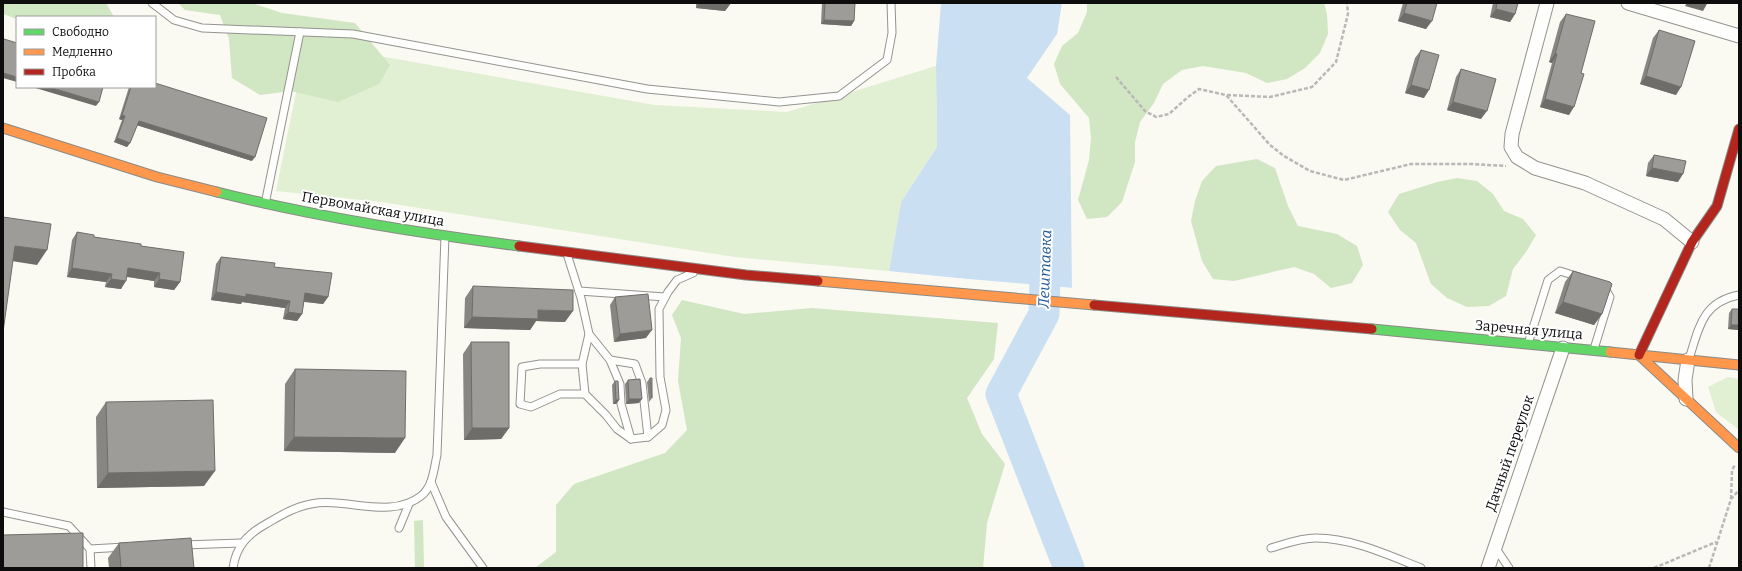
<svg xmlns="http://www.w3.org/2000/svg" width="1742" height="571" font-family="Bitter,serif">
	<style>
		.green { fill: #e1efd3 }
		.forest { fill: #d1e6c2 }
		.water { fill: #cae0f2 }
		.pier { fill: #faf9f2 }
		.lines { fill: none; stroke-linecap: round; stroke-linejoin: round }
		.river { stroke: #cae0f2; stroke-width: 31 }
		.lane-casing { stroke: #949390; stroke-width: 9 }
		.street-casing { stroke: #949390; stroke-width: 15 }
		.fast-casing { stroke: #8a8a87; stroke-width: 11 }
		.slow-casing { stroke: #8a8a87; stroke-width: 11 }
		.jam-casing { stroke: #8a8a87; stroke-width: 11 }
		.path { stroke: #b8b8b6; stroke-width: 2.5; stroke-dasharray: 4 2; stroke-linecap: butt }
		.lane { stroke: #fefefd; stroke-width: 7 }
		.street { stroke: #fefefd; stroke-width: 13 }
		.fast { stroke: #63d668; stroke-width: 9 }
		.slow { stroke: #ff974d; stroke-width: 9 }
		.jam { stroke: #b3261e; stroke-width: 9 }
		.wall { fill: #878683 }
		.shaded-wall { fill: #6e6d6a }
		.building { fill: #9d9c98; stroke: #6e6d6a }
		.labels { text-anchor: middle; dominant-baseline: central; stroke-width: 4; stroke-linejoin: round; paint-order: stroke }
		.street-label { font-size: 14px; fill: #0d0d0d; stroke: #fff }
		.water-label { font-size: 15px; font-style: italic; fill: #1f5796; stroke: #fff }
	</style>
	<rect width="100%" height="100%" fill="#faf9f2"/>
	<!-- green -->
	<g class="green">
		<polygon points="306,43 654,105 787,112 936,66 937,147 901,202 889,271 735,257 381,202 276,191"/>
		<polygon points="1728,377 1739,379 1739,430 1716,412 1708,387"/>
	</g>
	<!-- forest -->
	<g class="forest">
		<polygon points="3,3 106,3 114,17 17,17 17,19 3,14"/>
		<polygon points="178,3 252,3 282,13 355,23 390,65 379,84 338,102 291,91 260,95 232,78 229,39 220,15 185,10"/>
		<polygon points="1087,3 1324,3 1327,14 1328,34 1320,53 1305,68 1287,79 1267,83 1246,73 1203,66 1182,70 1163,84 1154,103 1140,122 1135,142 1135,162 1122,202 1107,217 1087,219 1078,200 1089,160 1091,138 1089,118 1060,84 1054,64 1062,46 1078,33 1087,12"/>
		<polygon points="1257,159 1275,168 1288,206 1298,226 1337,234 1357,246 1363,265 1352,283 1331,288 1314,274 1294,267 1234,281 1213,279 1202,261 1191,221 1195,201 1202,181 1216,166"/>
		<polygon points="1457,178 1477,181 1493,194 1504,211 1523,219 1536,235 1526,252 1513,269 1506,296 1489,306 1467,307 1447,298 1431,284 1416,243 1400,230 1388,212 1399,194 1437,182"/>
		<polygon points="682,300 744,314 812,308 998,323 994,359 967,398 982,434 1005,464 987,523 983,568 535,568 556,552 556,505 574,484 665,453 687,430 678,381 681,338 672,315"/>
		<polygon points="423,520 424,568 415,568 414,521"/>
	</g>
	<!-- water -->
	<polygon class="water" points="941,3 1062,3 1057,34 1027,78 1070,115 1072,290 889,271 901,202 937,147 936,66"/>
	<!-- pier -->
	<polygon class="pier" points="888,272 1074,288 1074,290 1072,292"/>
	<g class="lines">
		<!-- river -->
		<polyline class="river" points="1046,244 1044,314 1001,394 1069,568"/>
		<!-- lane casing -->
		<g class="lane-casing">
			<g id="lane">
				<polyline points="152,3 174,20 202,28 353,34 647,89 779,102 839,96 887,60 892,33 891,3"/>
				<polyline points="265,204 300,32"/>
				<polyline points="567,254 581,298 589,334 582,364 540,364 522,367 520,404 531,407 560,394 585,394 606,415 617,429 631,439 648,437 662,425 666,410 660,377 659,309 668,292 677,280 693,273"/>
				<polyline points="579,291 665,297"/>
				<polyline points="589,334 610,360 620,384 621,404 631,439"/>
				<polyline points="1528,344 1548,280 1560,271 1579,277"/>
				<polyline points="1594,349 1610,297 1604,287"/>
				<path d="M1689,359C1699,328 1702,302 1739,295"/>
				<polyline points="610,360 635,364 642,383 648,437"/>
				<polyline points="582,364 585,394"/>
				<polyline points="431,482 446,517 483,568"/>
				<polyline points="3,512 69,526 90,549 91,568"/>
				<polyline points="399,528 409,504"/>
				<polyline points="183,545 241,543"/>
				<polyline points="1495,547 1509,568"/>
				<path d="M1271,548C1285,544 1300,538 1316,538C1352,538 1388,555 1421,568"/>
				<polyline points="90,549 125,547"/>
				<path d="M233,568C236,546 248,534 266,524C280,516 294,507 311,504C346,497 390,520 421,496C433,487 434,468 437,455L445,236"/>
			</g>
		</g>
		<!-- street casing -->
		<g class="street-casing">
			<g id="street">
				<polyline points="1547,3 1512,134 1511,147 1517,157 1535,168 1585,183 1664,219 1692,242"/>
				<polyline points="1628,3 1739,36"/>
				<polyline points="1686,399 1685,380 1688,360"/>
				<polyline points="1488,568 1563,348"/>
			</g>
		</g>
		<!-- fast casing -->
		<g class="fast-casing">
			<g id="fast">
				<path d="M217,192C316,217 418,233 519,246"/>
				<polyline points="1372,329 1610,352"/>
			</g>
		</g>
		<!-- slow casing -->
		<g class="slow-casing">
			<g id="slow">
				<polyline points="3,128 157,177 217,192"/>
				<polyline points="818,281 1094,305"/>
				<polyline points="1610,352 1739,365"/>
				<polyline points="1639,355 1739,448"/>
			</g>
		</g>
		<!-- jam casing -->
		<g class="jam-casing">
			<g id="jam">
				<polyline points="519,246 746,275 818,281"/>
				<polyline points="1094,305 1372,329"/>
				<polyline points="1639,355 1692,242 1717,206 1739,129"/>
			</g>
		</g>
		<!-- path -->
		<g class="path">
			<polyline points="1116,77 1145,111 1156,117 1169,114 1188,97 1199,89 1226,95 1270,145 1284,156 1310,171 1344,180 1411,164 1472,164 1506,166"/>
			<polyline points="1227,95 1270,97 1312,87 1336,62 1348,14 1347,3"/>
			<polyline points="1731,499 1732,470 1735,465"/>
			<polyline points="1654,568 1716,542"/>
			<polyline points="1709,568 1731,499 1739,490"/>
		</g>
		<!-- lane -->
		<use href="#lane" class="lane"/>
		<!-- street -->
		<use href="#street" class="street"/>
		<!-- fast -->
		<use href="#fast" class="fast"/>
		<!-- slow -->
		<use href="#slow" class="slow"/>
		<!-- jam -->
		<use href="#jam" class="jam"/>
	</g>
	<!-- wall -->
	<g class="wall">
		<polygon points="696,3 731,3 725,11 696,8"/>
		<polygon points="822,3 855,3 854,21 851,26 821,24"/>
		<polygon points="1403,3 1437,3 1426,29 1398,21"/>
		<polygon points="1493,3 1518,3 1515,14 1510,22 1490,17"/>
		<polygon points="1566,14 1569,115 1540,107 1552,63 1549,62 1560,22"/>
		<polygon points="1659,30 1676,95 1640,84 1653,38"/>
		<polygon points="1421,50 1424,98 1405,93 1415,58"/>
		<polygon points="1461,69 1481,119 1447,110 1456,77"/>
		<polygon points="129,87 155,87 252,161 137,125 130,143 127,147 114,142 122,120 119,119"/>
		<polygon points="1654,155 1678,182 1646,176 1648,163"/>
		<polygon points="77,232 94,237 141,246 180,282 174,290 154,287 154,281 127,277 121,289 105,287 106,282 67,277 72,240"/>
		<polygon points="221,257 274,267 328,297 323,304 304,302 302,314 297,321 283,319 285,308 242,302 241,304 211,300 216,264"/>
		<polygon points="1573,271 1602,314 1594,325 1555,313 1565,282"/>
		<polygon points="473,286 565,322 536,321 530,330 464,328 465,298"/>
		<polygon points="615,297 646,338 614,342 610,305"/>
		<polygon points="1732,309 1739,309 1739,330 1728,329 1729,313"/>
		<polygon points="471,342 509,428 501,439 464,440 463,354"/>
		<polygon points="295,369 395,453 284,451 285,384"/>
		<polygon points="650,378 652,398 649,402 647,382"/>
		<polygon points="628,380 639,403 626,404 625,384"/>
		<polygon points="615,381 619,400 616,404 613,404 612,385"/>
		<polygon points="106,402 204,486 97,488 96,417"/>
		<polygon points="119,543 194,568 109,568 108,558"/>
	</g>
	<!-- shaded-wall -->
	<g class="shaded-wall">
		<polygon points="699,3 731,3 725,11 696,8"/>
		<polygon points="1687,3 1703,3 1707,4 1703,11 1685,6"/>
		<polygon points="1496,9 1515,14 1510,22 1490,17"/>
		<polygon points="1404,13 1432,21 1426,29 1398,21"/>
		<polygon points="824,20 854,21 851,26 821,24"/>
		<polygon points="1555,54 1557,54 1552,63 1549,62"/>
		<polygon points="3,73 17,77 17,82 3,78"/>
		<polygon points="1646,76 1681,87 1676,95 1640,84"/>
		<polygon points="1411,85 1429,90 1424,98 1405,93"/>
		<polygon points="32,87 49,87 99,102 96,106"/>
		<polygon points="1545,99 1574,107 1569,115 1540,107"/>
		<polygon points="1453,102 1487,111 1481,119 1447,110"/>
		<polygon points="122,115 125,116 122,120 119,119"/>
		<polygon points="139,121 255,157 252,161 136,125"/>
		<polygon points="117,138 130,143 127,147 114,142"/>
		<polygon points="1652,168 1683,174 1678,182 1646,176"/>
		<polygon points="15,246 47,250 37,265 5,260"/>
		<polygon points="72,268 112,274 106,282 67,277"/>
		<polygon points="128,268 160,273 154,281 123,276"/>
		<polygon points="111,279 126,281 121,289 105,287"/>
		<polygon points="159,279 180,282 174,290 154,287"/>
		<polygon points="216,292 246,294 290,301 285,308 242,302 241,304 211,300"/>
		<polygon points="305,293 328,297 323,304 300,301"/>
		<polygon points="1563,302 1602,314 1594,325 1555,313"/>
		<polygon points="538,310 573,311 565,322 536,321 530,330 464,328 472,317"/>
		<polygon points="288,312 302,314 297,321 283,319"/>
		<polygon points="1731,325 1739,325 1739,330 1728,329"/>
		<polygon points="652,330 646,338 614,342 620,334"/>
		<polygon points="629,399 642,399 639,403 626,404"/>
		<polygon points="616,400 619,400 616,404 613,404"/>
		<polygon points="472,428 509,428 501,439 464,440"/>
		<polygon points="294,437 405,438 395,453 284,451"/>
		<polygon points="215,471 204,486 97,488 108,473"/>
	</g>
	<!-- building -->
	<g class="building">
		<polygon points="825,3 855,3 854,21 824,20"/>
		<polygon points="1407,3 1437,3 1432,21 1404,13"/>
		<polygon points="1497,3 1518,3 1515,14 1496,9"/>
		<polygon points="1566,14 1595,21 1581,73 1584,74 1574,107 1545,99 1557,54 1555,54"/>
		<polygon points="1659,30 1695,41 1681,87 1646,76"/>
		<polygon points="4,39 17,43 17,77 3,73 3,42"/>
		<polygon points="1421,50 1439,55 1429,90 1411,85"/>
		<polygon points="1461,69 1496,79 1487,111 1453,102"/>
		<polygon points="155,83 267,118 255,157 139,121 130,143 117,138 125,116 122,115 131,87 155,87"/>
		<polygon points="49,87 103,87 99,102"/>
		<polygon points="1654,155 1686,161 1683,174 1652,168"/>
		<polygon points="3,217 51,224 47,250 15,246 3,332"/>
		<polygon points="77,232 94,235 94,237 141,244 141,246 184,252 180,282 159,279 160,273 128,268 126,281 111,279 112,274 72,268"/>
		<polygon points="221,257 275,263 274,267 332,273 328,297 305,293 302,314 288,312 290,301 246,294 246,297 216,292"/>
		<polygon points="1573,271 1610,282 1612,284 1602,314 1563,302"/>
		<polygon points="473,286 573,290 573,311 538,310 538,319 472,317"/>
		<polygon points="648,294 652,330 620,334 615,297"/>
		<polygon points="1732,309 1739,309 1739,325 1731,325"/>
		<polygon points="471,342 509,342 509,428 472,428"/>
		<polygon points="295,369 406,371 405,438 294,437"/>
		<polygon points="650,378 652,378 652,398"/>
		<polygon points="640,379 642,399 629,399 628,380"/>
		<polygon points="615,381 618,381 619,400 616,400"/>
		<polygon points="213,400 215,471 108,473 106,402"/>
		<polygon points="83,533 83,568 3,568 3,535"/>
		<polygon points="191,538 194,568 121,568 119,543"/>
	</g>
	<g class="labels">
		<!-- street labels -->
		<g class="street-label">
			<text transform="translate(373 209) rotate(10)">Первомайская улица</text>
			<text transform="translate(1529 330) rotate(5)">Заречная улица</text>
			<text transform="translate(1510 453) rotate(-71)">Дачный переулок</text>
		</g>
		<!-- water labels -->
		<g class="water-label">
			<text transform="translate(1045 269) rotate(-88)">Лештавка</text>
		</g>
	</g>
	<!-- border -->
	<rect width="1742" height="571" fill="none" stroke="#0d0d0d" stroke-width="8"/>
	<!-- legend -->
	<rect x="16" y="16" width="140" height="72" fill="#ffffff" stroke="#9e9e9e"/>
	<rect x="24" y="29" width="20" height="6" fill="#63d668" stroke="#9e9e9e"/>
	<text x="52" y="36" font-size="12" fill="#0d0d0d">Свободно</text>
	<rect x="24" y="49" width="20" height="6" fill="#ff974d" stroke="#9e9e9e"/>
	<text x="52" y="56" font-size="12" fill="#0d0d0d">Медленно</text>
	<rect x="24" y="69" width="20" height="6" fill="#b3261e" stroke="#9e9e9e"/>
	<text x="52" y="76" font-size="12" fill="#0d0d0d">Пробка</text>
</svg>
